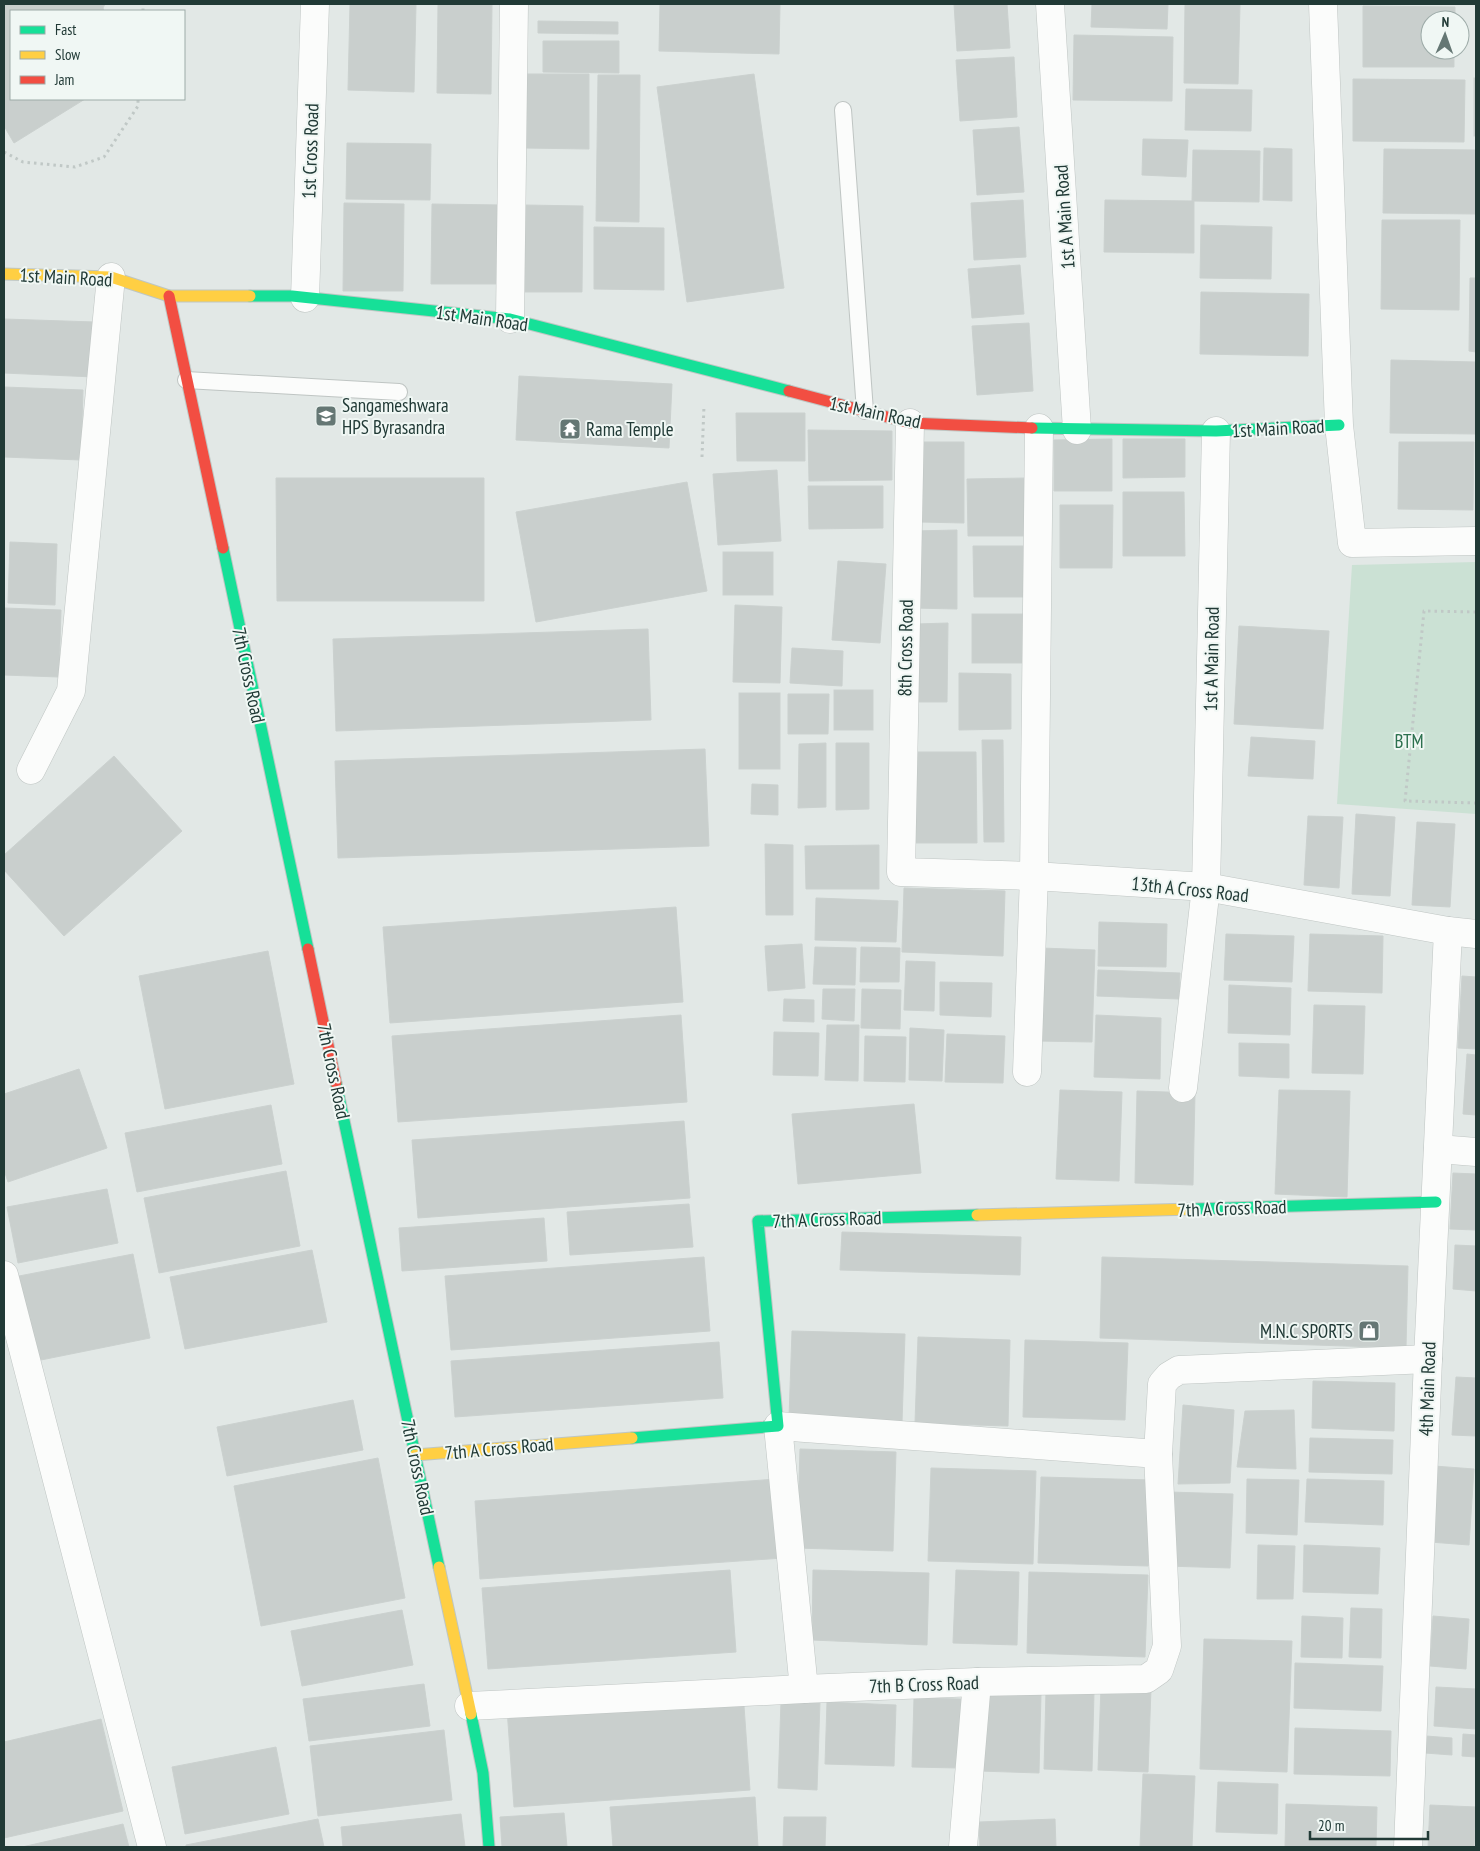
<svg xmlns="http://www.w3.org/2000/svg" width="1480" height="1851" font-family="'PT Sans Narrow',sans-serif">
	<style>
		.green { fill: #cbe1d4 }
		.building { fill: #c9cfcd; stroke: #cbd1cf }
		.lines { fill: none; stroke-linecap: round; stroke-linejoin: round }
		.lane-casing { stroke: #bfc5c3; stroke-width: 18 }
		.street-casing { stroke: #bfc5c3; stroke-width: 29 }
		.fast-casing { stroke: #bec6c3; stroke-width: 13 }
		.slow-casing { stroke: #bec6c3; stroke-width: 13 }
		.jam-casing { stroke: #bec6c3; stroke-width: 13 }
		.path { stroke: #c0c8c6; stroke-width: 3; stroke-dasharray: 2.5 4; stroke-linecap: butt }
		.lane { stroke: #fbfcfb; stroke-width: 16 }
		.street { stroke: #fbfcfb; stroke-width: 28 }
		.fast { stroke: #16e098; stroke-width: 11 }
		.slow { stroke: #ffcf43; stroke-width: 11 }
		.jam { stroke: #f24e42; stroke-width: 11 }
		.labels { text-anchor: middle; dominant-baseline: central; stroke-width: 4; stroke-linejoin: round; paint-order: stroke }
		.street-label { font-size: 19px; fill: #213a36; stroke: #f0f7f4 }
		.poi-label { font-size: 19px; fill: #213a36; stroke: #f0f7f4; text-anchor: start }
		.park-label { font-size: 19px; fill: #2c704e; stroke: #f0f7f4 }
	</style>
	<rect width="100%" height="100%" fill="#e2e8e6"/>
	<!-- green -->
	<polygon class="green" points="1476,562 1476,814 1337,804 1352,565"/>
	<!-- building -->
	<g class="building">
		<polygon points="4,4 105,4 103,8 104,11 11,11 11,99 85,99 14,143 4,126"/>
		<polygon points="350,4 416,4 414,92 348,90"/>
		<polygon points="438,4 492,4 491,94 437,93"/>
		<polygon points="660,4 780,4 779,54 659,51"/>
		<polygon points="954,4 1007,4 1010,48 957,51"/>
		<polygon points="1092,4 1168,4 1167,29 1091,27"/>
		<polygon points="1185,4 1240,4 1238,84 1184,83"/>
		<polygon points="1363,6 1455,7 1455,20 1430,20 1430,50 1454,50 1454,67 1363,67"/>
		<polygon points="538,21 618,22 618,34 538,33"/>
		<polygon points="1074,35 1173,37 1172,101 1073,100"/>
		<polygon points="543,41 619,41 619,73 543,72"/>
		<polygon points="1014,57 1017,117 960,121 956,60"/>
		<polygon points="526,74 589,74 589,149 525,148"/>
		<polygon points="754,74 784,288 687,302 657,87"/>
		<polygon points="598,75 640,75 639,222 596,221"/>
		<rect x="1474" y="78" width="2" height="58"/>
		<polygon points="1353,79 1465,80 1464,142 1353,141"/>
		<polygon points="1186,89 1252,90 1251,131 1185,130"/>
		<polygon points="1019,127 1024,192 977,195 973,130"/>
		<polygon points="1143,139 1188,140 1186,177 1142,175"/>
		<polygon points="347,143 431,144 430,200 346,199"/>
		<polygon points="1264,148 1292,149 1292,201 1263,200"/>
		<polygon points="1384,149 1476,150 1476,214 1383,213"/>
		<polygon points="1193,150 1260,151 1259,202 1192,201"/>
		<polygon points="1023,200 1026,257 974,260 971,203"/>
		<polygon points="1105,200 1194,201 1194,253 1104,252"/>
		<polygon points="344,203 404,204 403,291 343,291"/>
		<polygon points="432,204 502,205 501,284 431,284"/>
		<polygon points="524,205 583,206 582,292 523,292"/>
		<polygon points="1382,220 1460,220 1459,310 1381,309"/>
		<polygon points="1201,225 1272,227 1271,279 1200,278"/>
		<polygon points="594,227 664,228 664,290 594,289"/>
		<polygon points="1020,265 1024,314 972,318 968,269"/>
		<polygon points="1470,278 1476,278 1476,352 1469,351"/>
		<polygon points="1201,292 1309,294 1308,356 1200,354"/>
		<polygon points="4,319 95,322 94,377 4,373"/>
		<polygon points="1029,323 1033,391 977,395 972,326"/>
		<polygon points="1391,360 1476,362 1476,434 1390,433"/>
		<polygon points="519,376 672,384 669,448 516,440"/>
		<polygon points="4,387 83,390 81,460 4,457"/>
		<polygon points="736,413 805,413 805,461 737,461"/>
		<polygon points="808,430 892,431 892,480 809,481"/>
		<polygon points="1112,439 1112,491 1054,491 1054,440"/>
		<polygon points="1123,439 1185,439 1185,477 1123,478"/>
		<polygon points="920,442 964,442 964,523 920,522"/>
		<polygon points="1399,442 1474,442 1473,510 1398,509"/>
		<polygon points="777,470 781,541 718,545 713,474"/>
		<polygon points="276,478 484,478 484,601 277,601"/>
		<polygon points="1026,478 1026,536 968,536 967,479"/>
		<polygon points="687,482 707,591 536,622 516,512"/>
		<polygon points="808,486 883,486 883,528 809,529"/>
		<polygon points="1123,492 1184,492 1185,556 1123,556"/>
		<polygon points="1060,505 1113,505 1112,568 1060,568"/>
		<polygon points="957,530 957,609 913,608 913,531"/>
		<polygon points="10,542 57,544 55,605 8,603"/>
		<polygon points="973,546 1024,546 1024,597 974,597"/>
		<rect x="723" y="552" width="50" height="43"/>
		<polygon points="838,561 886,564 880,643 832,640"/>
		<polygon points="735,605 782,607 780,683 733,682"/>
		<polygon points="4,608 61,610 59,677 4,675"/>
		<rect x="972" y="614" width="57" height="49"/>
		<polygon points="948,623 947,702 916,702 916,624"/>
		<polygon points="1239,626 1329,631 1323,729 1234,724"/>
		<polygon points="648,629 651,720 336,731 333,639"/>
		<polygon points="792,648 843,651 842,686 790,683"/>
		<polygon points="959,673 1011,674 1011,729 959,730"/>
		<rect x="834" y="690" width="39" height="40"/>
		<rect x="739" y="693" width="41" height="76"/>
		<polygon points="788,694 829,694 828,734 788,734"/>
		<polygon points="1251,737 1315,741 1313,779 1248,776"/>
		<polygon points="982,740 1003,740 1004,842 984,842"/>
		<polygon points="826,743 826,807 798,808 799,744"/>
		<polygon points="836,743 869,743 869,809 836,810"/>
		<polygon points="705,749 709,846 338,858 335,761"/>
		<polygon points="914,752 976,752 977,843 915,843"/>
		<polygon points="114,756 182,831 64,936 4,870 4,855"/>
		<polygon points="752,784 778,785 778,815 751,814"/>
		<polygon points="1356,814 1395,817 1390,896 1352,894"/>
		<polygon points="1308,816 1343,817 1339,888 1304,885"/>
		<polygon points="1417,822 1455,824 1450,907 1412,905"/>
		<polygon points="765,844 793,845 793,915 766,915"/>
		<polygon points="879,845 879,889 806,889 805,846"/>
		<polygon points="904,888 1005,891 1003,956 902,952"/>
		<polygon points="816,898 898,901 896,942 815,940"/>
		<polygon points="676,907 683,1002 390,1023 383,927"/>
		<polygon points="1099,922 1167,924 1166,967 1098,966"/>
		<polygon points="1226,934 1294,936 1292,982 1224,980"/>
		<polygon points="1310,934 1383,936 1382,993 1308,991"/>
		<polygon points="802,944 805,988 768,991 765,946"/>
		<polygon points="815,947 856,948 855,985 813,984"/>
		<polygon points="861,947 900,948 899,982 860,982"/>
		<polygon points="1041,948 1095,950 1092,1042 1038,1041"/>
		<polygon points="268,951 294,1084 165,1109 139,976"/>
		<polygon points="906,961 935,962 934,1011 904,1010"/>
		<polygon points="1098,970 1180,973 1179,999 1097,996"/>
		<polygon points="1462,976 1476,977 1476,1049 1458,1048"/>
		<polygon points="940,982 992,983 991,1017 940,1015"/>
		<polygon points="1229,985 1291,988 1290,1035 1228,1033"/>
		<polygon points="823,989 855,989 854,1021 822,1019"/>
		<polygon points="862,989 901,990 900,1029 861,1028"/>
		<polygon points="784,999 814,1000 814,1022 783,1021"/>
		<polygon points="1314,1005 1365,1006 1363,1074 1312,1073"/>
		<polygon points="681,1015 687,1102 398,1122 392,1036"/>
		<polygon points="1096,1015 1161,1018 1160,1079 1094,1077"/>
		<polygon points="827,1025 859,1025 858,1081 825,1080"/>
		<polygon points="910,1028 944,1030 942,1081 909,1080"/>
		<polygon points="774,1032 819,1033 818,1076 773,1075"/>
		<polygon points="947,1034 1005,1036 1003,1083 945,1082"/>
		<polygon points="865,1036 906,1037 905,1082 864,1081"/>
		<polygon points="1239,1043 1289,1044 1289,1078 1239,1076"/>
		<polygon points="1467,1054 1476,1055 1476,1115 1463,1114"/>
		<polygon points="79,1069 107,1148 8,1182 4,1170 4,1094"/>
		<polygon points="1060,1090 1122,1092 1119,1181 1056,1179"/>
		<polygon points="1279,1090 1350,1091 1347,1197 1275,1194"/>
		<polygon points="1137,1091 1195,1093 1193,1185 1135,1183"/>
		<polygon points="914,1104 921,1173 798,1184 792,1114"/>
		<polygon points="271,1105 282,1164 137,1192 125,1133"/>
		<polygon points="684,1121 690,1198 418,1218 412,1140"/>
		<polygon points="286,1171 300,1246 159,1273 144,1198"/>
		<polygon points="1453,1173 1476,1174 1476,1230 1450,1229"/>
		<polygon points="107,1189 118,1243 18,1263 7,1207"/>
		<polygon points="689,1204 693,1247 570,1255 567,1212"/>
		<polygon points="544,1218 547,1261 402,1271 399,1228"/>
		<polygon points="842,1232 1021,1237 1020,1275 840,1270"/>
		<polygon points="1455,1245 1476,1246 1476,1291 1453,1289"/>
		<polygon points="312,1250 327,1322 185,1349 170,1277"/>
		<polygon points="133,1254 150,1338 36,1361 19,1276"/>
		<polygon points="704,1257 710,1331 451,1350 445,1276"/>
		<polygon points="1102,1257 1408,1266 1406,1348 1100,1338"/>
		<polygon points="792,1331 905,1334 902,1422 789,1418"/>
		<polygon points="918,1337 1010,1340 1008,1426 915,1423"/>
		<polygon points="1025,1340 1128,1343 1125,1420 1023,1417"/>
		<polygon points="719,1342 723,1398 455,1417 451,1361"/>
		<polygon points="1456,1377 1476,1378 1476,1436 1452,1435"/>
		<polygon points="1313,1381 1395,1383 1394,1431 1312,1428"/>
		<polygon points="353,1400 363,1450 227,1476 217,1427"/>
		<polygon points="1183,1405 1234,1410 1230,1483 1178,1484"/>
		<polygon points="1294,1410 1296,1469 1237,1467 1245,1411"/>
		<polygon points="1310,1438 1393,1440 1392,1474 1309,1472"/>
		<polygon points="800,1449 896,1452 893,1551 797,1548"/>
		<polygon points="378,1458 405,1598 261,1626 234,1486"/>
		<polygon points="1434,1466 1474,1469 1469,1545 1430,1542"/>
		<polygon points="931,1468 1036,1471 1033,1564 928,1561"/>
		<polygon points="1041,1477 1151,1480 1148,1566 1038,1563"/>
		<polygon points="777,1479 783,1558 480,1579 475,1501"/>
		<polygon points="1247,1479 1299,1480 1297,1535 1246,1533"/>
		<polygon points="1307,1479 1384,1481 1383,1525 1305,1522"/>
		<polygon points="1169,1492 1233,1494 1230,1568 1167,1566"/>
		<polygon points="1258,1545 1295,1546 1293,1599 1257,1599"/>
		<polygon points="1304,1545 1380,1548 1378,1594 1303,1592"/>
		<polygon points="730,1570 736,1652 488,1669 482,1588"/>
		<polygon points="813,1570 929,1573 927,1645 812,1640"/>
		<polygon points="956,1570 1019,1572 1017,1645 953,1643"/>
		<polygon points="1029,1572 1148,1575 1145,1657 1027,1653"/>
		<polygon points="1351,1608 1382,1609 1381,1658 1349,1657"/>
		<polygon points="402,1610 413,1665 302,1686 291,1631"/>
		<polygon points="1302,1616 1343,1618 1342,1658 1301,1657"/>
		<polygon points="1433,1616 1469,1619 1466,1669 1430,1666"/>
		<polygon points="1204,1639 1292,1641 1287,1772 1200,1769"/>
		<polygon points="1295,1663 1383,1666 1381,1711 1294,1708"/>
		<polygon points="424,1684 430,1726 309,1741 303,1699"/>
		<polygon points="1101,1686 1151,1688 1148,1772 1098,1770"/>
		<polygon points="1436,1687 1476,1689 1476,1729 1434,1726"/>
		<polygon points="1046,1691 1094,1692 1092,1771 1044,1769"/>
		<polygon points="743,1692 750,1790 514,1807 507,1709"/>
		<polygon points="982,1692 1041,1694 1039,1773 979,1771"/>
		<polygon points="914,1698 961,1699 958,1768 912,1767"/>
		<polygon points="781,1701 820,1702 817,1790 778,1788"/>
		<polygon points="827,1702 896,1705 894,1766 825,1764"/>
		<polygon points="101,1719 123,1811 4,1838 4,1742"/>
		<polygon points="1295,1728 1391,1731 1390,1776 1294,1774"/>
		<polygon points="444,1730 452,1800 318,1816 310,1746"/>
		<polygon points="1463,1734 1476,1735 1476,1757 1462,1756"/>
		<polygon points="1426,1736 1452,1738 1452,1755 1425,1753"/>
		<polygon points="276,1747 289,1814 185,1834 172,1767"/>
		<polygon points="1143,1774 1195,1776 1192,1847 1140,1847"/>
		<polygon points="1218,1782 1278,1784 1277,1834 1216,1832"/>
		<polygon points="755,1797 758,1847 613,1847 610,1807"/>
		<polygon points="1286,1804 1377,1807 1376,1847 1285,1847"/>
		<polygon points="1430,1805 1476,1807 1474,1847 1428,1847"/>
		<polygon points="564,1813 567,1847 502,1847 500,1817"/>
		<polygon points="461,1814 465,1847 343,1847 341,1827"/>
		<polygon points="784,1817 826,1817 825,1847 783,1847"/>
		<polygon points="318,1819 324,1847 186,1847 186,1845"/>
		<polygon points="1055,1819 1056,1847 980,1847 979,1822"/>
		<polygon points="123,1824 129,1847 22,1847"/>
	</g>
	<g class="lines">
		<!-- lane casing -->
		<g class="lane-casing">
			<g id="lane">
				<polyline points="843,110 865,411"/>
				<polyline points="186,380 399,392"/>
			</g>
		</g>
		<!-- street casing -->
		<g class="street-casing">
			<g id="street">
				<polyline points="1050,4 1077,430"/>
				<polyline points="1323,4 1339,425 1352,543 1476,541"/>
				<polyline points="305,298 315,4"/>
				<polyline points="510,319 514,4"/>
				<polyline points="910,423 901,872 1034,876 1206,887 1448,931 1476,934"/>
				<polyline points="31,770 71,691 111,277"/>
				<polyline points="1027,1072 1034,876 1039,428"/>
				<polyline points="1183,1088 1206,887 1216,431"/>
				<polyline points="1438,1149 1476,1152"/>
				<polyline points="4,1275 152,1847"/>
				<polyline points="804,1689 778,1426 1158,1454 1162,1384 1169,1376 1179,1370 1428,1359"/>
				<polyline points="469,1706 804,1689 977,1682 1146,1679 1159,1670 1167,1646 1158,1454"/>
				<polyline points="963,1847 977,1682"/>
				<polyline points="1408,1847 1428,1359 1448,931"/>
			</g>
		</g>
		<!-- fast casing -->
		<g class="fast-casing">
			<g id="fast">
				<polyline points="250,296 292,296 510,319 789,391"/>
				<polyline points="1032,428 1216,431 1339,425"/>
				<polyline points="223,548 308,949"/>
				<polyline points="336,1083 439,1567"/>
				<polyline points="1192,1209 1436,1202"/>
				<polyline points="632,1438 778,1426 758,1221 977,1215"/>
				<polyline points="471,1714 483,1773 489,1847"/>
			</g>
		</g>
		<!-- slow casing -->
		<g class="slow-casing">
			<g id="slow">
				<polyline points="4,274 111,277 169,296 250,296"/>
				<polyline points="977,1215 1192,1209"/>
				<polyline points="415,1455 632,1438"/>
				<polyline points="439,1567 471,1714"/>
			</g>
		</g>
		<!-- jam casing -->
		<g class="jam-casing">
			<g id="jam">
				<polyline points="169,296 223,548"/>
				<polyline points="789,391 910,423 1032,428"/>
				<polyline points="308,949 336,1083"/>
			</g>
		</g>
		<!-- path -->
		<g class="path">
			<polyline points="143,11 143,4"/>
			<polyline points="4,152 23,162 75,167 104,157 138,106 138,99"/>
			<polyline points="702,457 704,406"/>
			<polyline points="1476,612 1424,611 1405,801 1476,803"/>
		</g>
		<!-- lane -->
		<use href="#lane" class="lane"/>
		<!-- street -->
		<use href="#street" class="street"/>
		<!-- fast -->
		<use href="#fast" class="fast"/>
		<!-- slow -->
		<use href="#slow" class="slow"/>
		<!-- jam -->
		<use href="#jam" class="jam"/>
	</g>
	<!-- icons -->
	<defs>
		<g id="school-square" transform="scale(1.125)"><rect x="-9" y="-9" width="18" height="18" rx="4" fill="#657774" stroke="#f0f7f4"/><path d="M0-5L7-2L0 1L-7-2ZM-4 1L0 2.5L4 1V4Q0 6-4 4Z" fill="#fff"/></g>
		<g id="temple-square" transform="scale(1.125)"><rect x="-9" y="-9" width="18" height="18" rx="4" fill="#657774" stroke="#f0f7f4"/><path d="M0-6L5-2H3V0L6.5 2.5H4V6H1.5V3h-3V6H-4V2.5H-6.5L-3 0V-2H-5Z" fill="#fff"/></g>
		<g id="shop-square" transform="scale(1.125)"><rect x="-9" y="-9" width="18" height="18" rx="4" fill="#657774" stroke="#f0f7f4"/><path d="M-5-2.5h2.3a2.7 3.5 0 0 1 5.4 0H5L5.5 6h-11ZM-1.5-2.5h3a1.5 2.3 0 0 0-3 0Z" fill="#fff"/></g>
	</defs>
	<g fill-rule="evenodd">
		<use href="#school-square" x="326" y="416"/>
		<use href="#temple-square" x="570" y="429"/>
		<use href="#shop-square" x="1369" y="1331"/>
	</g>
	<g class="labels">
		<!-- street labels -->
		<g class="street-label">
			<text transform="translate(310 151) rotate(-88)">1st Cross Road</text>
			<text transform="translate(1064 217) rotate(-94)">1st A Main Road</text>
			<text transform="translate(66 277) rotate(3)">1st Main Road</text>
			<text transform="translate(482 318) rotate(8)">1st Main Road</text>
			<text transform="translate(875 412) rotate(12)">1st Main Road</text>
			<text transform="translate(1278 428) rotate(-3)">1st Main Road</text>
			<text transform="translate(905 648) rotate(-89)">8th Cross Road</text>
			<text transform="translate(1211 659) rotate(-89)">1st A Main Road</text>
			<text transform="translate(249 675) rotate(78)">7th Cross Road</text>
			<text transform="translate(1190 889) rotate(6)">13th A Cross Road</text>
			<text transform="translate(334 1071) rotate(78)">7th Cross Road</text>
			<text transform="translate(1232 1208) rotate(-2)">7th A Cross Road</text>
			<text transform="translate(827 1219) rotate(-2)">7th A Cross Road</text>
			<text transform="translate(1427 1389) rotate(-88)">4th Main Road</text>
			<text transform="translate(499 1448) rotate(-5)">7th A Cross Road</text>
			<text transform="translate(418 1467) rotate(78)">7th Cross Road</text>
			<text transform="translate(924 1684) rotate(-2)">7th B Cross Road</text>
		</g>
		<!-- poi labels -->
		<g class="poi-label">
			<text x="342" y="405">Sangameshwara<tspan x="342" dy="22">HPS Byrasandra</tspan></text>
			<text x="586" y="429">Rama Temple</text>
			<text x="1353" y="1331" text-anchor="end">M.N.C SPORTS</text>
		</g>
		<!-- park labels -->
		<g class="park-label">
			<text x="1409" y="741">BTM</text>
		</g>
	</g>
	<!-- border -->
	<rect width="1480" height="1851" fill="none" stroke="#213a36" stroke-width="10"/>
	<!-- legend -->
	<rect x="10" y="10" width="175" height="90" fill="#f0f7f4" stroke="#9daba8"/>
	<rect x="20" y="26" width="25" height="8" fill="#16e098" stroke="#9daba8"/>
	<text x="55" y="35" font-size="15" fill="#213a36">Fast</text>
	<rect x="20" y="51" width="25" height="8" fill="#ffcf43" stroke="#9daba8"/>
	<text x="55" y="60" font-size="15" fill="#213a36">Slow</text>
	<rect x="20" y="76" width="25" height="8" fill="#f24e42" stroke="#9daba8"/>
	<text x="55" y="85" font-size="15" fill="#213a36">Jam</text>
	<!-- north arrow -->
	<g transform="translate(1445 35) rotate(2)"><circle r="24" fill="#f0f7f4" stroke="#9daba8"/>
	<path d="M0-4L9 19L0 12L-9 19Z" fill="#657774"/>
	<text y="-8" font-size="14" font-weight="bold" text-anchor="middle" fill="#213a36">N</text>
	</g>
	<!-- scale -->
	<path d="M1310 1831v8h118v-8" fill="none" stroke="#213a36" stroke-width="2.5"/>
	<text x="1318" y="1831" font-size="15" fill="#213a36" stroke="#f0f7f4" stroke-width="4" paint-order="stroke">20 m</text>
</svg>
